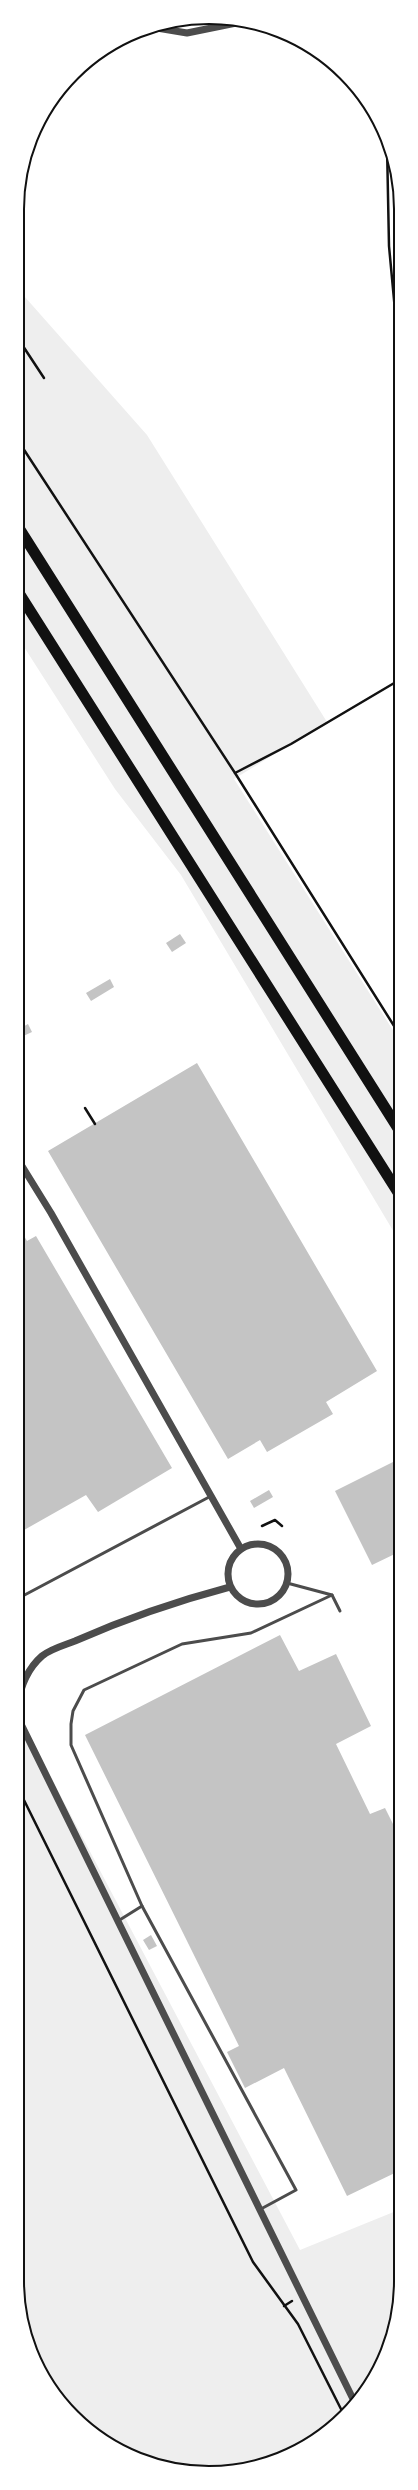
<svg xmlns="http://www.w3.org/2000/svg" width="418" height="2490" font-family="'Archivo Narrow',sans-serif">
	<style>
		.green { fill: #eee }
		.building { fill: #c4c4c4 }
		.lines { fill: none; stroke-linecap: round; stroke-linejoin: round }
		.path { stroke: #111; stroke-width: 2.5 }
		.service { stroke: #4c4c4c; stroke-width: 3 }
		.tertiary { stroke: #4c4c4c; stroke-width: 7 }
		.trunk { stroke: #111; stroke-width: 11 }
		.rim { fill: none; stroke: #111; stroke-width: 2 }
	</style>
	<rect width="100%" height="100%" fill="#fff"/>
	<!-- green -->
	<g class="green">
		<polygon points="17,288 147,435 327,722 234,779 401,1043 401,1244 181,875 115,789 17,636"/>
		<polygon points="17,1713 300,2250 401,2209 401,2294 381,2366 336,2425 271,2463 197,2473 135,2458 73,2417 32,2354 17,2281"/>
	</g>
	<!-- building -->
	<g class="building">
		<polygon points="180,934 186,943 172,952 166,943"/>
		<polygon points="110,979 114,987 91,1001 86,993"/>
		<polygon points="28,1024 32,1032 17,1039 17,1030"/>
		<polygon points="197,1063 377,1371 326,1402 333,1414 267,1452 260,1440 228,1459 48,1151"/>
		<polygon points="17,1224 27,1241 36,1236 172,1468 98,1512 86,1495 17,1534"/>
		<polygon points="401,1458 401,1551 372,1565 335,1491"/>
		<polygon points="269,1490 273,1497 254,1508 250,1501"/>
		<polygon points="280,1635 299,1671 336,1654 371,1726 336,1744 370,1814 385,1808 401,1840 401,2170 347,2196 284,2068 245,2088 227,2052 239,2046 85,1735"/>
		<polygon points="151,1935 157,1946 149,1950 143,1940"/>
	</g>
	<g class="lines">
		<!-- path -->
		<g class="path">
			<polyline points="387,145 389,246 401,375"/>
			<polyline points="17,337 44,378"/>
			<polyline points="17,439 235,773 401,1037"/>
			<polyline points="235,773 291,744 401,679"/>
			<polyline points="85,1108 95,1124"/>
			<polyline points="262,1526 275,1520 282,1526"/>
			<polyline points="17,1786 253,2262 298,2324 344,2415"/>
			<polyline points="284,2306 292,2301"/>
		</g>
		<!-- service -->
		<g class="service">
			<polyline points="287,1583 332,1595 340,1611"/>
			<polyline points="17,1599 211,1496"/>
			<polyline points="118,1921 142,1906"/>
			<polyline points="259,2210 296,2190 142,1906 71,1745 71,1724 73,1711 84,1690 182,1644 251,1633 332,1595"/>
		</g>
		<!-- tertiary -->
		<g class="tertiary">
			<polyline points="151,27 187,33 241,22"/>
			<polyline points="17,1158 51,1213 241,1549"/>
			<circle cx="258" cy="1574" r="30"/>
			<path d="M17,1707C20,1688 27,1669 42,1656C50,1649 65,1645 75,1641C125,1619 177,1601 230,1587"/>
			<polyline points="17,1711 21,1724 354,2401"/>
		</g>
		<!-- trunk -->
		<g class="trunk">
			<polyline points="17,525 401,1133"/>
			<polyline points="17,590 401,1197"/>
		</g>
	</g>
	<!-- crop -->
	<path d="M0 0H418V2490H0ZM209 24H209A185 185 0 0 1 394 209V2281A185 185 0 0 1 209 2466H209A185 185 0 0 1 24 2281V209A185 185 0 0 1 209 24Z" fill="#fff" fill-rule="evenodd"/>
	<path class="rim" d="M209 24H209A185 185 0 0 1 394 209V2281A185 185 0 0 1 209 2466H209A185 185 0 0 1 24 2281V209A185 185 0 0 1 209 24Z"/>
</svg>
